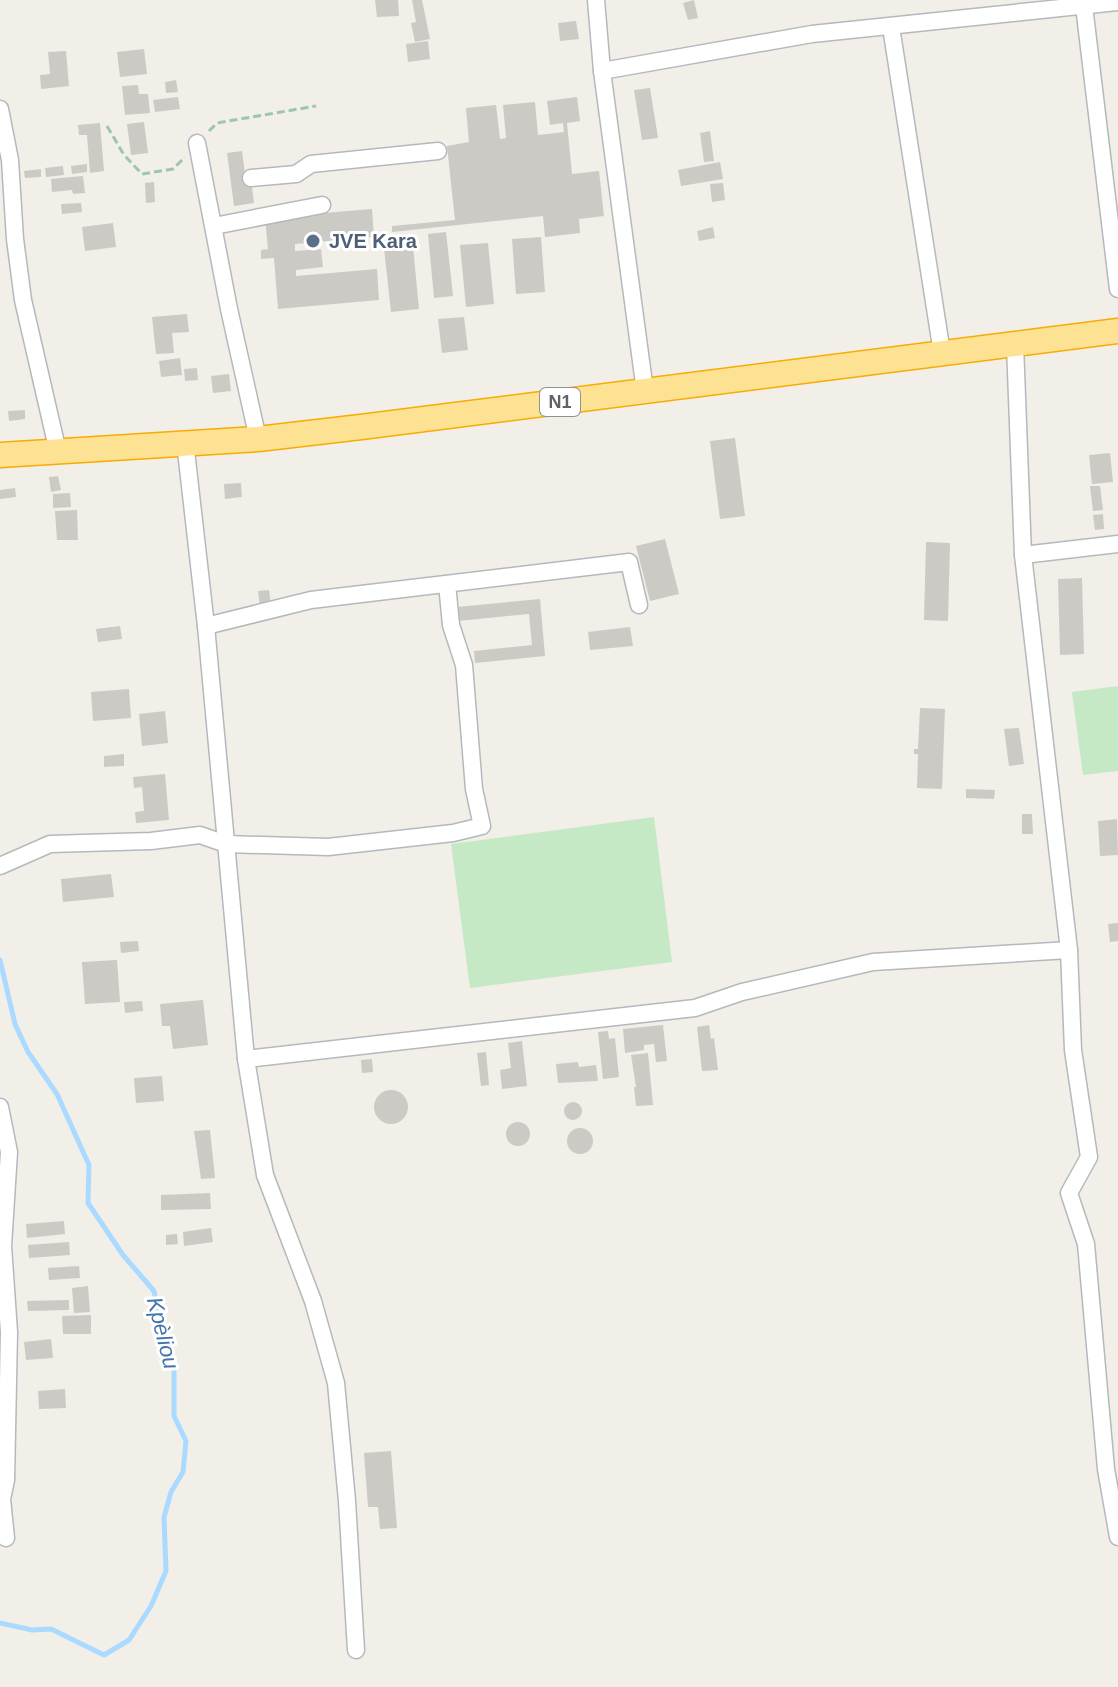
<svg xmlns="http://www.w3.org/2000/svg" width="1118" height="1687" font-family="Arial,sans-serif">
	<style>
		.green { fill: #c5e8c5 }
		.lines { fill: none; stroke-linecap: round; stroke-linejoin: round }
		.stream { stroke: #aadaff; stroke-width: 5 }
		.building { fill: #cccac5 }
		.minor-casing { stroke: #b5b8bc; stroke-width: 19 }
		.highway-casing { stroke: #f9ab00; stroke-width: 27 }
		.path { stroke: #9cc7a9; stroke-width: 3; stroke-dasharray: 8 4; stroke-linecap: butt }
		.minor { stroke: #fff; stroke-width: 16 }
		.highway { stroke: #fde293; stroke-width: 24 }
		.service-dot { fill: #5c6f8a; stroke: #fff; stroke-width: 3 }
		.labels { text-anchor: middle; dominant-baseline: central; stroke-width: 6; stroke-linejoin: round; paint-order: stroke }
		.shield { fill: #fff; stroke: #8f9295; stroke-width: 2 }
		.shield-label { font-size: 18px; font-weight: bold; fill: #5f6368 }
		.service-label { font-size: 20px; font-weight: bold; fill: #4e5e75; stroke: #fff; text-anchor: start }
		.water-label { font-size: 22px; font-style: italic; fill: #4174aa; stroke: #fff }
	</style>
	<rect width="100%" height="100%" fill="#f1efe8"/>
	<!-- green -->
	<g class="green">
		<polygon points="1118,686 1118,771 1083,775 1072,692"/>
		<polygon points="654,817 672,962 470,988 451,844"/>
	</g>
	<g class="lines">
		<!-- stream -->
		<polyline class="stream" points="0,960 15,1024 28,1052 57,1094 89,1165 88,1203 123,1255 154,1291 162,1335 174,1359 174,1416 186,1441 183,1472 171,1492 164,1517 166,1571 151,1606 129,1640 104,1655 51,1629 32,1630 0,1623"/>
	</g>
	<!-- building -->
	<g class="building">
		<polygon points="375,0 398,0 399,16 377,17"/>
		<polygon points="412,0 422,0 430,39 415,42 411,23 416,22"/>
		<polygon points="694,0 698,18 688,20 683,3"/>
		<polygon points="576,21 579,39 560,41 558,23"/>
		<polygon points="428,41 430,59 408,62 406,44"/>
		<polygon points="144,49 147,74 120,77 117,52"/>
		<polygon points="66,51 69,86 41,89 40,75 50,74 48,52"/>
		<polygon points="176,80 178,92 166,93 165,82"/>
		<polygon points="138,85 139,94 148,94 150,113 125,115 122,86"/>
		<polygon points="650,88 658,138 642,140 634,90"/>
		<polygon points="178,97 180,109 155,112 153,100"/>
		<polygon points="577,97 580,121 567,123 572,174 599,171 604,216 579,219 580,233 545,237 543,216 392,232 392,226 455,220 447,146 469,142 466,108 496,105 500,139 506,138 503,105 535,102 538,135 564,132 563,123 550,125 547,101"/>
		<polygon points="144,122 148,153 131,155 127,124"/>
		<polygon points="100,123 104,171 90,173 87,135 79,135 78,125"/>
		<polygon points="710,131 714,161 704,162 700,133"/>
		<polygon points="242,151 245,174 250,173 254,203 234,206 227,153"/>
		<polygon points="720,162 723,179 681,186 678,170"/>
		<polygon points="87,164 87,172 72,174 71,166"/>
		<polygon points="63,166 64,175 46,177 45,168"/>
		<polygon points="41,169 41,177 25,178 24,171"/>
		<polygon points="83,176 85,193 73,194 72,190 52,192 51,179"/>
		<polygon points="154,182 155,202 146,203 145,183"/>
		<polygon points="723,183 725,200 712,202 710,184"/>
		<polygon points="81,203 82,212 62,214 61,204"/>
		<polygon points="372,209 374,237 295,244 295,251 321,249 323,267 296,270 296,276 377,269 379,300 278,309 274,258 261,259 261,250 268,249 265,218"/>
		<polygon points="113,223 116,247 85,251 82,227"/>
		<polygon points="713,227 715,238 699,241 697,231"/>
		<polygon points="446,232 453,296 434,298 428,234"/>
		<polygon points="412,236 419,309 391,312 383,239"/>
		<polygon points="541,237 545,292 516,294 512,239"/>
		<polygon points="488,243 494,304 466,307 460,245"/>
		<polygon points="187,314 189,332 172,333 174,353 156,354 152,317"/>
		<polygon points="464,317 468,350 442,353 438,319"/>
		<polygon points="180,358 182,375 161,377 159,361"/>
		<polygon points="197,368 198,380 185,381 184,369"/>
		<polygon points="229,374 231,391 213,393 211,376"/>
		<polygon points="25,410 25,419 9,421 8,411"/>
		<polygon points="735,438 745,516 720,519 710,441"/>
		<polygon points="1110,453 1113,482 1092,484 1089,455"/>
		<polygon points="58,476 61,490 51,492 49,477"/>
		<polygon points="241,483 242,497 225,499 224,484"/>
		<polygon points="1090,486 1100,486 1103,510 1093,511"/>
		<polygon points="15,488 16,497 0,499 0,490"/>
		<polygon points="70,493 71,507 53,508 53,494"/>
		<polygon points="77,510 78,540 57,540 55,511"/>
		<polygon points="1103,514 1104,529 1095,530 1093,515"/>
		<polygon points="665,539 679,594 650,601 636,546"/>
		<polygon points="926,542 950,543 948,621 924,620"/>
		<polygon points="1082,578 1084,654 1060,655 1058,579"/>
		<polygon points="269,590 271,605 260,607 258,591"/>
		<polygon points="540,599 545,656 475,663 474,651 532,645 529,614 458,621 457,607"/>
		<polygon points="120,626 122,639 98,642 96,629"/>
		<polygon points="630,627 633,646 590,650 588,632"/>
		<polygon points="129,689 131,718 93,721 91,692"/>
		<polygon points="920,708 945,709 942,789 917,788 918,754 914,754 914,749 918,749"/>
		<polygon points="165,711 168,743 142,746 139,714"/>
		<polygon points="1019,728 1024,764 1009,766 1004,729"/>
		<polygon points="124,754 124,766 104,767 104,756"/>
		<polygon points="165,774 169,820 136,823 135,812 144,811 142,787 134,788 133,777"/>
		<polygon points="966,789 995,790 994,799 966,798"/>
		<polygon points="1022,814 1032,814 1033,834 1022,834"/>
		<polygon points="1117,819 1118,855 1100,856 1098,821"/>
		<polygon points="111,874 114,897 63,902 61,879"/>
		<polygon points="1118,923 1118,941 1110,942 1108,924"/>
		<polygon points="138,941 139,951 121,953 120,942"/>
		<polygon points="117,960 120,1002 85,1004 82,962"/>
		<polygon points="203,1000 208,1045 173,1049 170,1026 162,1026 160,1004"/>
		<polygon points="142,1001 143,1011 125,1013 124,1002"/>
		<polygon points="663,1025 667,1061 656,1062 654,1044 644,1045 644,1050 625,1053 623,1029"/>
		<polygon points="709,1025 711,1039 714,1038 718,1070 702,1071 697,1027"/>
		<polygon points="608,1031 609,1039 615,1038 619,1077 603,1079 598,1032"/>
		<polygon points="522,1041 527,1086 502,1089 500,1070 511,1068 508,1043"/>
		<polygon points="486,1052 489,1085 481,1086 477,1053"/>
		<polygon points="648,1053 653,1105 636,1106 634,1087 636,1087 631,1055"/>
		<polygon points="372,1059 373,1072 362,1073 361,1060"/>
		<polygon points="578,1062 579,1067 596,1065 598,1081 558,1083 556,1064"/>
		<polygon points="162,1076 164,1101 136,1103 134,1078"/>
		<circle cx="391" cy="1107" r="17"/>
		<circle cx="573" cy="1111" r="9"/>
		<circle cx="518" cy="1134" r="12"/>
		<circle cx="580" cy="1141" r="13"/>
		<polygon points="210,1130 215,1178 201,1179 194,1131"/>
		<polygon points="210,1193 211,1209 161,1210 161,1195"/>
		<polygon points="64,1221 65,1234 27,1238 26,1224"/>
		<polygon points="211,1228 213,1242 184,1246 183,1232"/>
		<polygon points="177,1234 178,1244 166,1245 166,1235"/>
		<polygon points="69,1242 70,1255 29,1258 28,1245"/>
		<polygon points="79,1266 80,1278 49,1280 48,1268"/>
		<polygon points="88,1286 90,1312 74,1313 72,1288"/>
		<polygon points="69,1300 69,1310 28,1311 27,1301"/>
		<polygon points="91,1315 91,1334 63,1334 62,1316"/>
		<polygon points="51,1339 53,1358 26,1360 24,1342"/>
		<polygon points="65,1389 66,1408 39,1409 38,1391"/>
		<polygon points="391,1451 397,1528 380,1529 378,1507 368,1507 364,1453"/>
	</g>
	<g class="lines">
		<!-- minor casing -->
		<g class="minor-casing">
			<g id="minor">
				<polyline points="596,0 602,71 645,391"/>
				<polyline points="1084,6 1118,289"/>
				<polyline points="891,27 942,353"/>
				<polyline points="602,71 812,34 1118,2"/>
				<polyline points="0,109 10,160 15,239 23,300 58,452"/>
				<polyline points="197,143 229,309 258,439"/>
				<polyline points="251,178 296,174 311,164 438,151"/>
				<polyline points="214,226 322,205"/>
				<polyline points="1015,345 1023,555 1069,950 1073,1050 1089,1157 1069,1193 1086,1244 1106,1469 1118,1537"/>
				<polyline points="185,442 206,626 246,1059 265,1175 313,1301 336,1383 347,1501 356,1650"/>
				<polyline points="1023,555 1118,544"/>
				<polyline points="206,626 311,600 629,562 639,605"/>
				<polyline points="0,866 50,844 151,841 200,835 226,844 328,847 453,833 482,826 474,789 464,665 451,625 447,584"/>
				<polyline points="246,1059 695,1008 742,992 873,962 1069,950"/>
				<polyline points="0,1107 9,1152 3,1246 9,1332 6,1480 2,1499 6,1538"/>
			</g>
		</g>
		<!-- highway casing -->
		<g class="highway-casing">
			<polyline id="highway" points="0,455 258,439 361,427 1118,331"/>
		</g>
		<!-- path -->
		<g class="path">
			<polyline points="107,126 124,155 142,174 173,169 185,157"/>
			<polyline points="209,131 217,123 316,106"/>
		</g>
		<!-- minor -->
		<use href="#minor" class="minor"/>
		<!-- highway -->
		<use href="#highway" class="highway"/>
	</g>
	<!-- markers -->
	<circle class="service-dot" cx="313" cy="241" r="8"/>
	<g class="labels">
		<!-- shield labels -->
		<rect class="shield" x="540" y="388" width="40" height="28" rx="6"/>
		<g class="shield-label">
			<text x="560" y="402">N1</text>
		</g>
		<!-- service labels -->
		<g class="service-label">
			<text x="329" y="241">JVE Kara</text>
		</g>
		<!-- water labels -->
		<g class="water-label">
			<text transform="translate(163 1333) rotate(76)">Kpèliou</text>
		</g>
	</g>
</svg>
